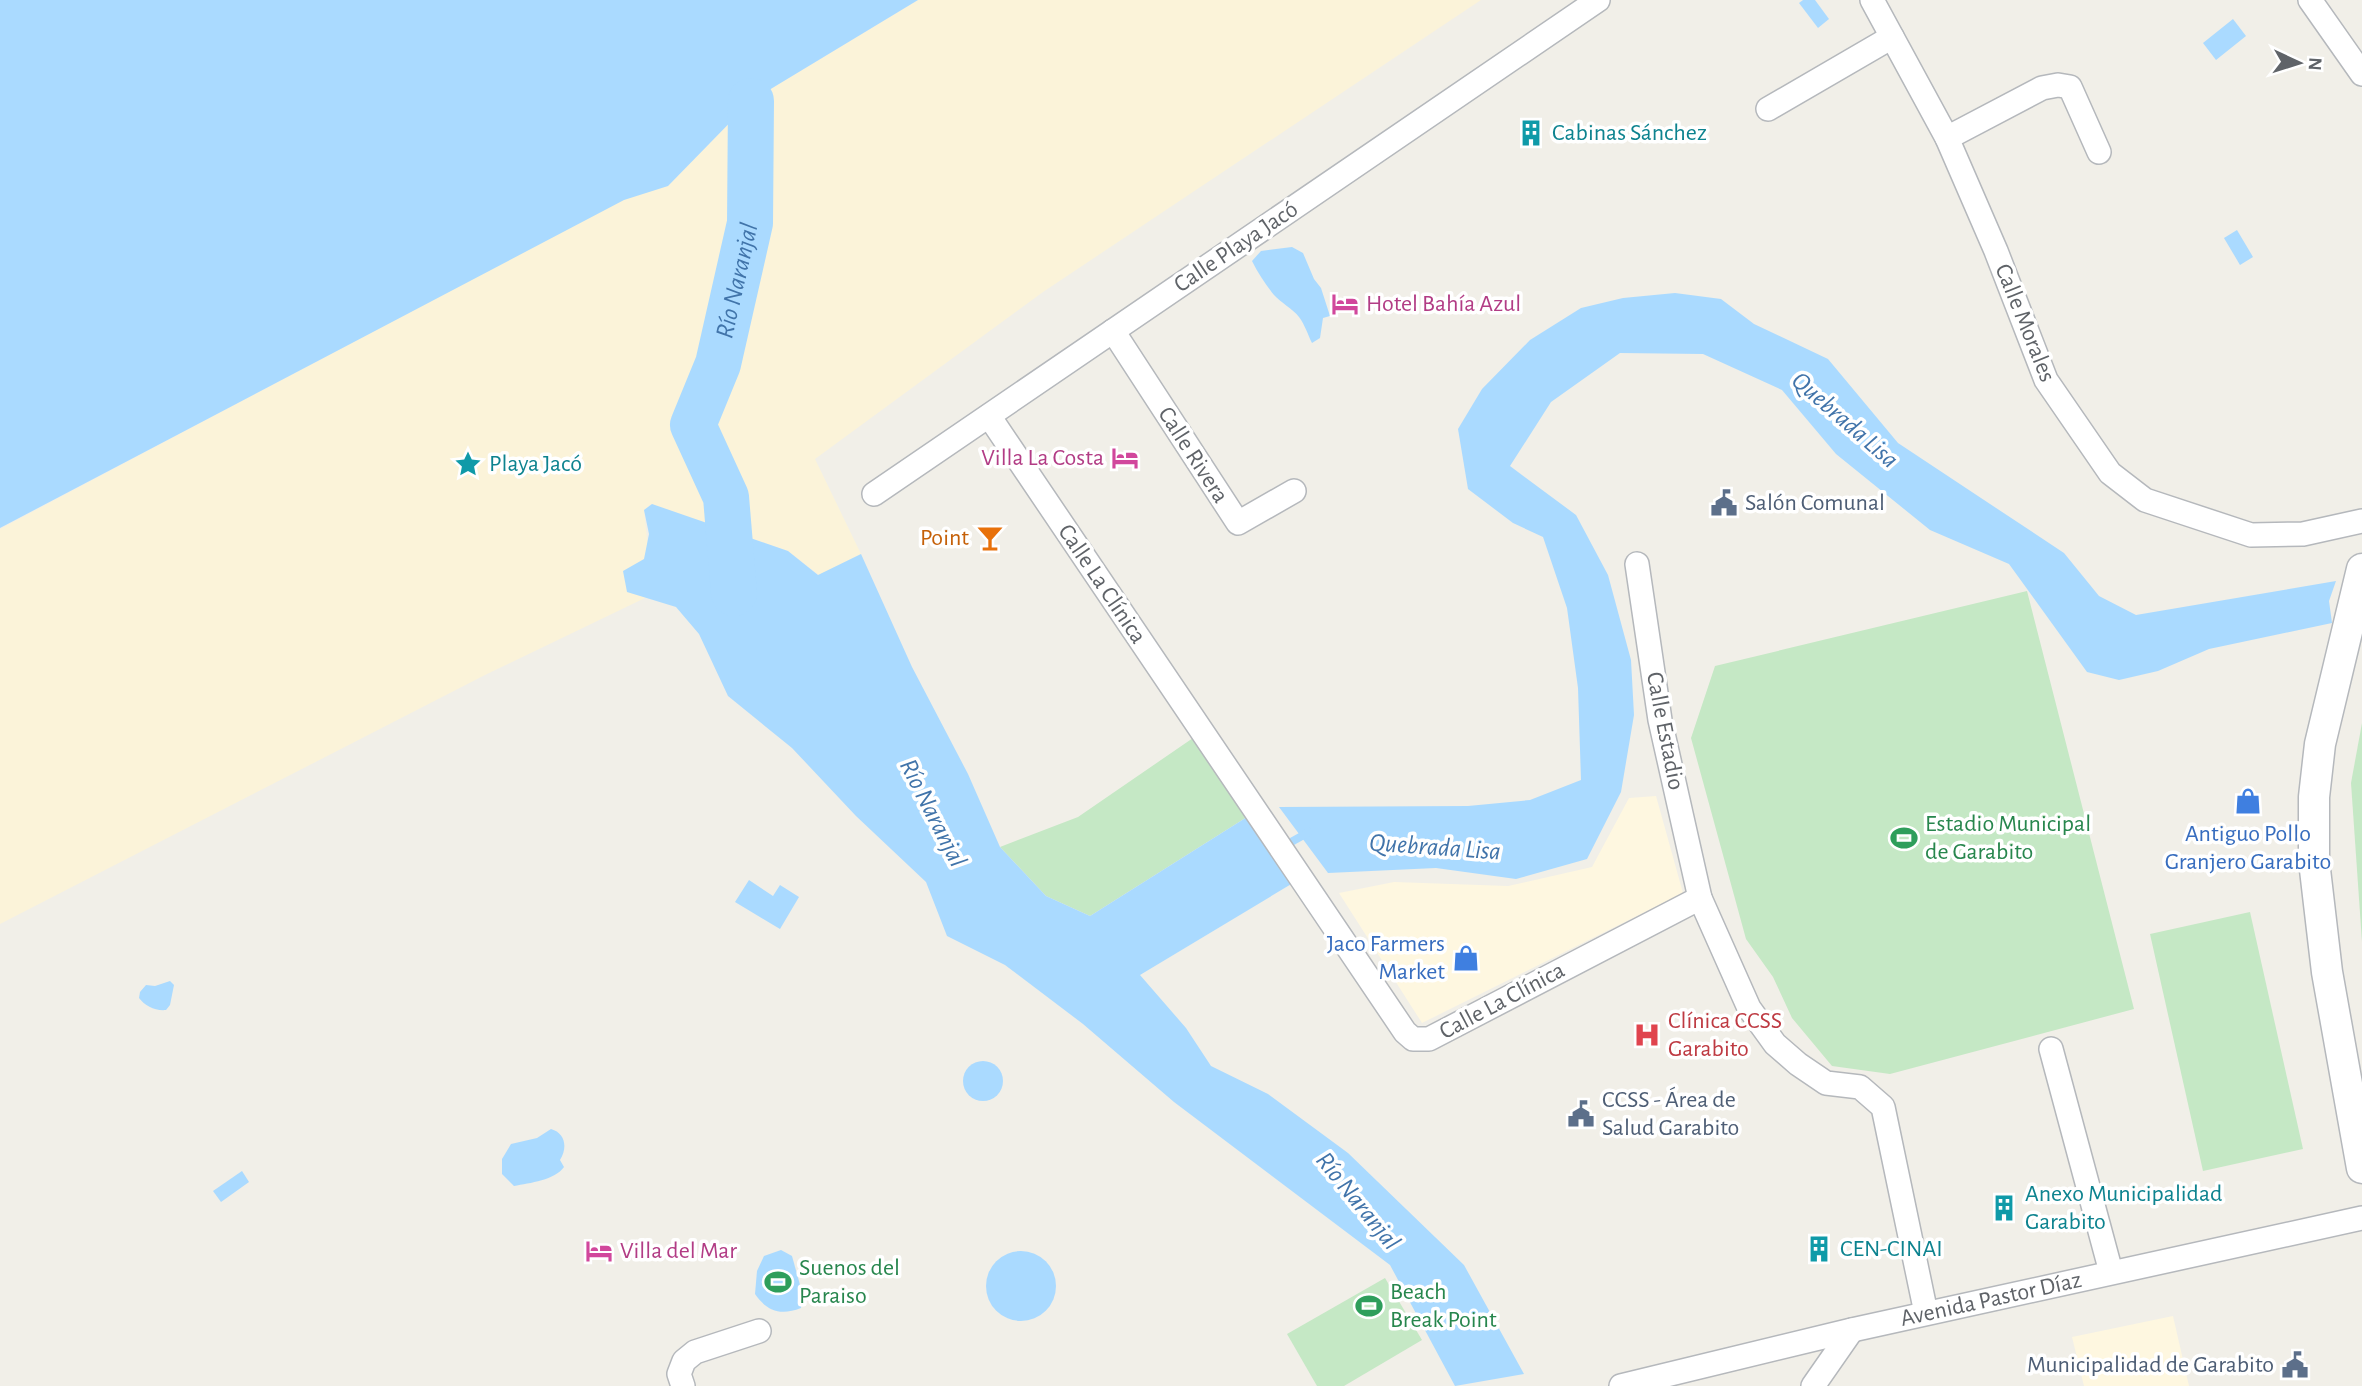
<svg xmlns="http://www.w3.org/2000/svg" width="2362" height="1386" font-family="'Alegreya Sans',sans-serif">
	<style>
		.commercial { fill: #fef7e0 }
		.green { fill: #c5e8c5 }
		.sand { fill: #fbf3d9 }
		.water { fill: #aadaff }
		.lines { fill: none; stroke-linecap: round; stroke-linejoin: round }
		.stream { stroke: #aadaff; stroke-width: 8 }
		.river { stroke: #aadaff; stroke-width: 46 }
		.minor-casing { stroke: #b5b8bc; stroke-width: 26 }
		.tertiary-casing { stroke: #b5b8bc; stroke-width: 33 }
		.minor { stroke: #fff; stroke-width: 23 }
		.tertiary { stroke: #fff; stroke-width: 30 }
		.labels { text-anchor: middle; dominant-baseline: central; stroke-width: 7; stroke-linejoin: round; paint-order: stroke }
		.culture-label { font-size: 24px; fill: #0d838f; stroke: #fff; text-anchor: start }
		.street-label { font-size: 24px; fill: #5f6368; stroke: #fff }
		.hotel-label { font-size: 24px; fill: #b23c85; stroke: #fff; text-anchor: start }
		.service-label { font-size: 24px; fill: #4e5e75; stroke: #fff; text-anchor: start }
		.food-label { font-size: 24px; fill: #c56008; stroke: #fff; text-anchor: end }
		.leisure-label { font-size: 24px; fill: #27864d; stroke: #fff; text-anchor: start }
		.shop-label { font-size: 24px; fill: #366cbe; stroke: #fff }
		.health-label { font-size: 24px; fill: #be3a42; stroke: #fff; text-anchor: start }
		.water-label { font-size: 26px; font-style: italic; fill: #4174aa; stroke: #fff }
	</style>
	<rect width="100%" height="100%" fill="#f1efe8"/>
	<!-- commercial -->
	<g class="commercial">
		<polygon points="1656,796 1683,893 1422,1023 1339,893 1394,882 1508,886 1592,867 1629,798"/>
		<polygon points="2173,1316 2189,1386 2084,1386 2072,1337"/>
	</g>
	<!-- green -->
	<g class="green">
		<polygon points="2027,591 2134,1009 1890,1074 1832,1066 1792,1018 1773,977 1746,939 1691,738 1715,666"/>
		<polygon points="2362,723 2362,942 2351,783"/>
		<polygon points="1193,738 1247,817 1090,916 1046,896 1000,847 1078,817"/>
		<polygon points="2250,912 2303,1149 2203,1171 2150,934"/>
		<polygon points="1385,1278 1422,1340 1344,1386 1317,1386 1287,1334"/>
	</g>
	<!-- sand -->
	<polygon class="sand" points="918,0 1481,0 1043,292 815,459 861,554 819,575 788,551 651,504 644,510 648,548 644,559 647,597 485,675 0,924 0,529 624,199 668,186 751,101"/>
	<!-- water -->
	<g class="water">
		<polygon points="0,0 918,0 751,101 668,186 624,200 0,528"/>
		<polygon points="1803,0 1815,0 1829,19 1818,28 1799,3"/>
		<polygon points="2233,19 2246,36 2216,60 2203,43"/>
		<polygon points="2237,230 2253,257 2240,265 2224,238"/>
		<path d="M1292,247L1303,253L1314,279L1321,288L1330,316L1323,318L1320,338L1312,343C1308,335 1305,325 1299,317C1292,308 1281,303 1274,295C1265,284 1258,273 1252,261L1261,251Z"/>
		<polygon points="1675,293 1721,299 1754,324 1828,359 1898,443 2064,553 2099,596 2136,615 2336,581 2329,601 2332,623 2209,649 2158,671 2119,680 2087,672 2009,564 1930,530 1836,454 1782,390 1703,354 1620,353 1551,402 1510,466 1576,515 1608,575 1631,660 1634,715 1621,792 1587,859 1516,879 1436,868 1328,873 1279,807 1468,806 1530,800 1581,780 1578,688 1567,608 1543,537 1513,523 1468,489 1458,429 1482,389 1530,340 1581,308 1623,298"/>
		<polygon points="652,504 788,551 818,575 861,554 912,667 968,774 1000,847 1046,896 1090,916 1247,817 1293,883 1140,975 1186,1028 1211,1066 1268,1094 1348,1153 1464,1265 1524,1374 1455,1386 1390,1265 1174,1102 1083,1024 1005,965 947,936 926,882 856,816 792,748 728,696 699,634 676,607 627,592 623,571 644,559 649,534 644,510"/>
		<polygon points="749,880 773,896 780,885 799,897 780,929 735,902"/>
		<path d="M170,981L174,985L170,1005L166,1010C155,1011 145,1006 139,998L140,992L146,985L155,986Z"/>
		<circle cx="983" cy="1081" r="20"/>
		<path d="M551,1129C565,1133 568,1147 560,1160L564,1167C555,1180 530,1183 514,1186L502,1174V1159L511,1144L537,1138Z"/>
		<polygon points="242,1171 249,1182 221,1202 213,1191"/>
		<path d="M781,1250L792,1256L802,1292L801,1308C780,1316 767,1311 755,1294L757,1271L764,1256Z"/>
		<circle cx="1021" cy="1286" r="35"/>
	</g>
	<g class="lines">
		<!-- stream -->
		<polyline class="stream" points="1284,846 1309,832"/>
		<!-- river -->
		<path class="river" id="s1" d="M734,593L726,497L693,425L718,364L750,223L751,101"/>
		<!-- minor casing -->
		<g class="minor-casing">
			<g id="minor">
				<polyline points="1872,0 1947,138 1996,251 2046,380 2110,473 2145,500 2251,535 2303,534 2362,521"/>
				<polyline points="2310,0 2362,74"/>
				<polyline points="1768,109 1892,37"/>
				<polyline points="1947,138 2042,88 2058,85 2070,87 2099,152"/>
				<polyline points="1113,331 1238,523 1294,491"/>
				<polyline points="989,416 1405,1032 1413,1039 1429,1039 1700,898 1749,1008 1775,1044 1798,1064 1826,1083 1860,1087 1883,1107 1926,1313"/>
				<polyline points="874,494 1598,0"/>
				<polyline points="1637,564 1660,720 1700,898"/>
				<polyline points="2051,1049 2111,1272"/>
				<polyline points="683,1386 679,1374 684,1361 695,1352 759,1331"/>
				<path id="s2" d="M1621,1386L1852,1330L2362,1218"/>
				<polyline points="1813,1386 1852,1330"/>
			</g>
		</g>
		<!-- tertiary casing -->
		<g class="tertiary-casing">
			<polyline id="tertiary" points="2362,569 2320,744 2314,797 2314,861 2327,972 2362,1168"/>
		</g>
		<!-- minor -->
		<use href="#minor" class="minor"/>
		<!-- tertiary -->
		<use href="#tertiary" class="tertiary"/>
	</g>
	<!-- icons -->
	<defs>
		<g id="building-bare" transform="scale(2.1)"><path d="M-4-6H4V6H1V3H-1V6H-4ZM-2.5-4.3h1.7v1.8h-1.7ZM.8-4.3h1.7v1.8H.8ZM-2.5-1h1.7V.8h-1.7ZM.8-1h1.7V.8H.8Z" fill="#0f9aa8" stroke="#fff" stroke-width="2.5" paint-order="stroke"/></g>
		<g id="hotel-bare" transform="scale(2.1)"><path d="M-6-4.5h1.5V1H6V5H4.5V3h-9V5H-6ZM-4 0a1.8 1.8 0 1 1 3.6 0ZM.5 0V-2.5h3Q6-2.5 6 0Z" fill="#d1479c" stroke="#fff" stroke-width="2.5" paint-order="stroke"/></g>
		<g id="sight-bare" transform="scale(2.1)"><path d="M0-6L1.8-2.2L6-1.7L2.9 1.2L3.7 5.4L0 3.3L-3.7 5.4L-2.9 1.2L-6-1.7L-1.8-2.2Z" fill="#0f9aa8" stroke="#fff" stroke-width="2.5" paint-order="stroke"/></g>
		<g id="civic-bare" transform="scale(2.1)"><path d="M-.6-6.5H3V-4.5H.6V-3L4-1V1h2V6H-6V1h2V-1L-.6-3ZM-1.2 2.5V6h2.4V2.5Z" fill="#5c6f8a" stroke="#fff" stroke-width="2.5" paint-order="stroke"/></g>
		<g id="bar-bare" transform="scale(2.1)"><path d="M-6-5H6L.8 .8V4.5H3.5V6h-7V4.5H-.8V.8Z" fill="#e8710a" stroke="#fff" stroke-width="2.5" paint-order="stroke"/></g>
		<g id="shop-bare" transform="scale(2.1)"><path d="M-5-2.5h2.3a2.7 3.5 0 0 1 5.4 0H5L5.5 6h-11ZM-1.5-2.5h3a1.5 2.3 0 0 0-3 0Z" fill="#3f7fe0" stroke="#fff" stroke-width="2.5" paint-order="stroke"/></g>
		<g id="stadium-bare" transform="scale(2.1)"><path d="M0-5a6.5 5 0 1 0 0 10a6.5 5 0 1 0 0-10ZM-3.5-1.8h7v3.6h-7Z" fill="#2e9e5b" stroke="#fff" stroke-width="2.5" paint-order="stroke"/></g>
		<g id="hospital-bare" transform="scale(2.1)"><path d="M-5-5h3v3.5h4V-5h3V5h-3V1.5h-4V5h-3Z" fill="#e0444e" stroke="#fff" stroke-width="2.5" paint-order="stroke"/></g>
	</defs>
	<g fill-rule="evenodd">
		<use href="#building-bare" x="1531" y="133"/>
		<use href="#hotel-bare" x="1345" y="304"/>
		<use href="#hotel-bare" x="1125" y="458"/>
		<use href="#sight-bare" x="468" y="464"/>
		<use href="#civic-bare" x="1724" y="503"/>
		<use href="#bar-bare" x="990" y="538"/>
		<use href="#shop-bare" x="2248" y="801"/>
		<use href="#stadium-bare" x="1904" y="838"/>
		<use href="#shop-bare" x="1466" y="958"/>
		<use href="#hospital-bare" x="1647" y="1035"/>
		<use href="#civic-bare" x="1581" y="1114"/>
		<use href="#building-bare" x="2004" y="1208"/>
		<use href="#building-bare" x="1819" y="1249"/>
		<use href="#hotel-bare" x="599" y="1251"/>
		<use href="#stadium-bare" x="778" y="1282"/>
		<use href="#stadium-bare" x="1369" y="1306"/>
		<use href="#civic-bare" x="2295" y="1365"/>
	</g>
	<g class="labels">
		<!-- culture labels -->
		<g class="culture-label">
			<text x="1552" y="133">Cabinas Sánchez</text>
			<text x="489" y="464">Playa Jacó</text>
			<text x="2025" y="1194">Anexo Municipalidad<tspan x="2025" dy="28">Garabito</tspan></text>
			<text x="1840" y="1249">CEN-CINAI</text>
		</g>
		<!-- street labels -->
		<g class="street-label">
			<text transform="translate(1236 247) rotate(-34)">Calle Playa Jacó</text>
			<text transform="translate(2025 323) rotate(68)">Calle Morales</text>
			<text transform="translate(1193 455) rotate(57)">Calle Rivera</text>
			<text transform="translate(1102 584) rotate(56)">Calle La Clínica</text>
			<text transform="translate(1665 731) rotate(79)">Calle Estadio</text>
			<text transform="translate(1502 1001) rotate(-28)">Calle La Clínica</text>
			<text stroke="none"><textPath href="#s2" startOffset="380">Avenida Pastor Díaz</textPath></text>
		</g>
		<!-- hotel labels -->
		<g class="hotel-label">
			<text x="1366" y="304">Hotel Bahía Azul</text>
			<text x="1104" y="458" text-anchor="end">Villa La Costa</text>
			<text x="620" y="1251">Villa del Mar</text>
		</g>
		<!-- service labels -->
		<g class="service-label">
			<text x="1745" y="503">Salón Comunal</text>
			<text x="1602" y="1100">CCSS - Área de<tspan x="1602" dy="28">Salud Garabito</tspan></text>
			<text x="2274" y="1365" text-anchor="end">Municipalidad de Garabito</text>
		</g>
		<!-- food labels -->
		<g class="food-label">
			<text x="969" y="538">Point</text>
		</g>
		<!-- leisure labels -->
		<g class="leisure-label">
			<text x="1925" y="824">Estadio Municipal<tspan x="1925" dy="28">de Garabito</tspan></text>
			<text x="799" y="1268">Suenos del<tspan x="799" dy="28">Paraiso</tspan></text>
			<text x="1390" y="1292">Beach<tspan x="1390" dy="28">Break Point</tspan></text>
		</g>
		<!-- shop labels -->
		<g class="shop-label">
			<text x="2248" y="834">Antiguo Pollo<tspan x="2248" dy="28">Granjero Garabito</tspan></text>
			<text x="1445" y="944" text-anchor="end">Jaco Farmers<tspan x="1445" dy="28">Market</tspan></text>
		</g>
		<!-- health labels -->
		<g class="health-label">
			<text x="1668" y="1021">Clínica CCSS<tspan x="1668" dy="28">Garabito</tspan></text>
		</g>
		<!-- water labels -->
		<g class="water-label">
			<text stroke="none"><textPath href="#s1" startOffset="327">Río Naranjal</textPath></text>
			<text transform="translate(1845 420) rotate(41)">Quebrada Lisa</text>
			<text transform="translate(933 813) rotate(63)">Río Naranjal</text>
			<text transform="translate(1435 847) rotate(4)">Quebrada Lisa</text>
			<text transform="translate(1358 1201) rotate(51)">Río Naranjal</text>
		</g>
	</g>
	<!-- north arrow -->
	<g transform="translate(2299 63) rotate(94)" stroke="#ffffff" stroke-width="5" paint-order="stroke">
	<path d="M0-5L12 26L0 18L-12 26Z" fill="#5f6368"/>
	<text y="-10" font-size="19" font-weight="bold" text-anchor="middle" fill="#5f6368">N</text>
	</g>
</svg>
